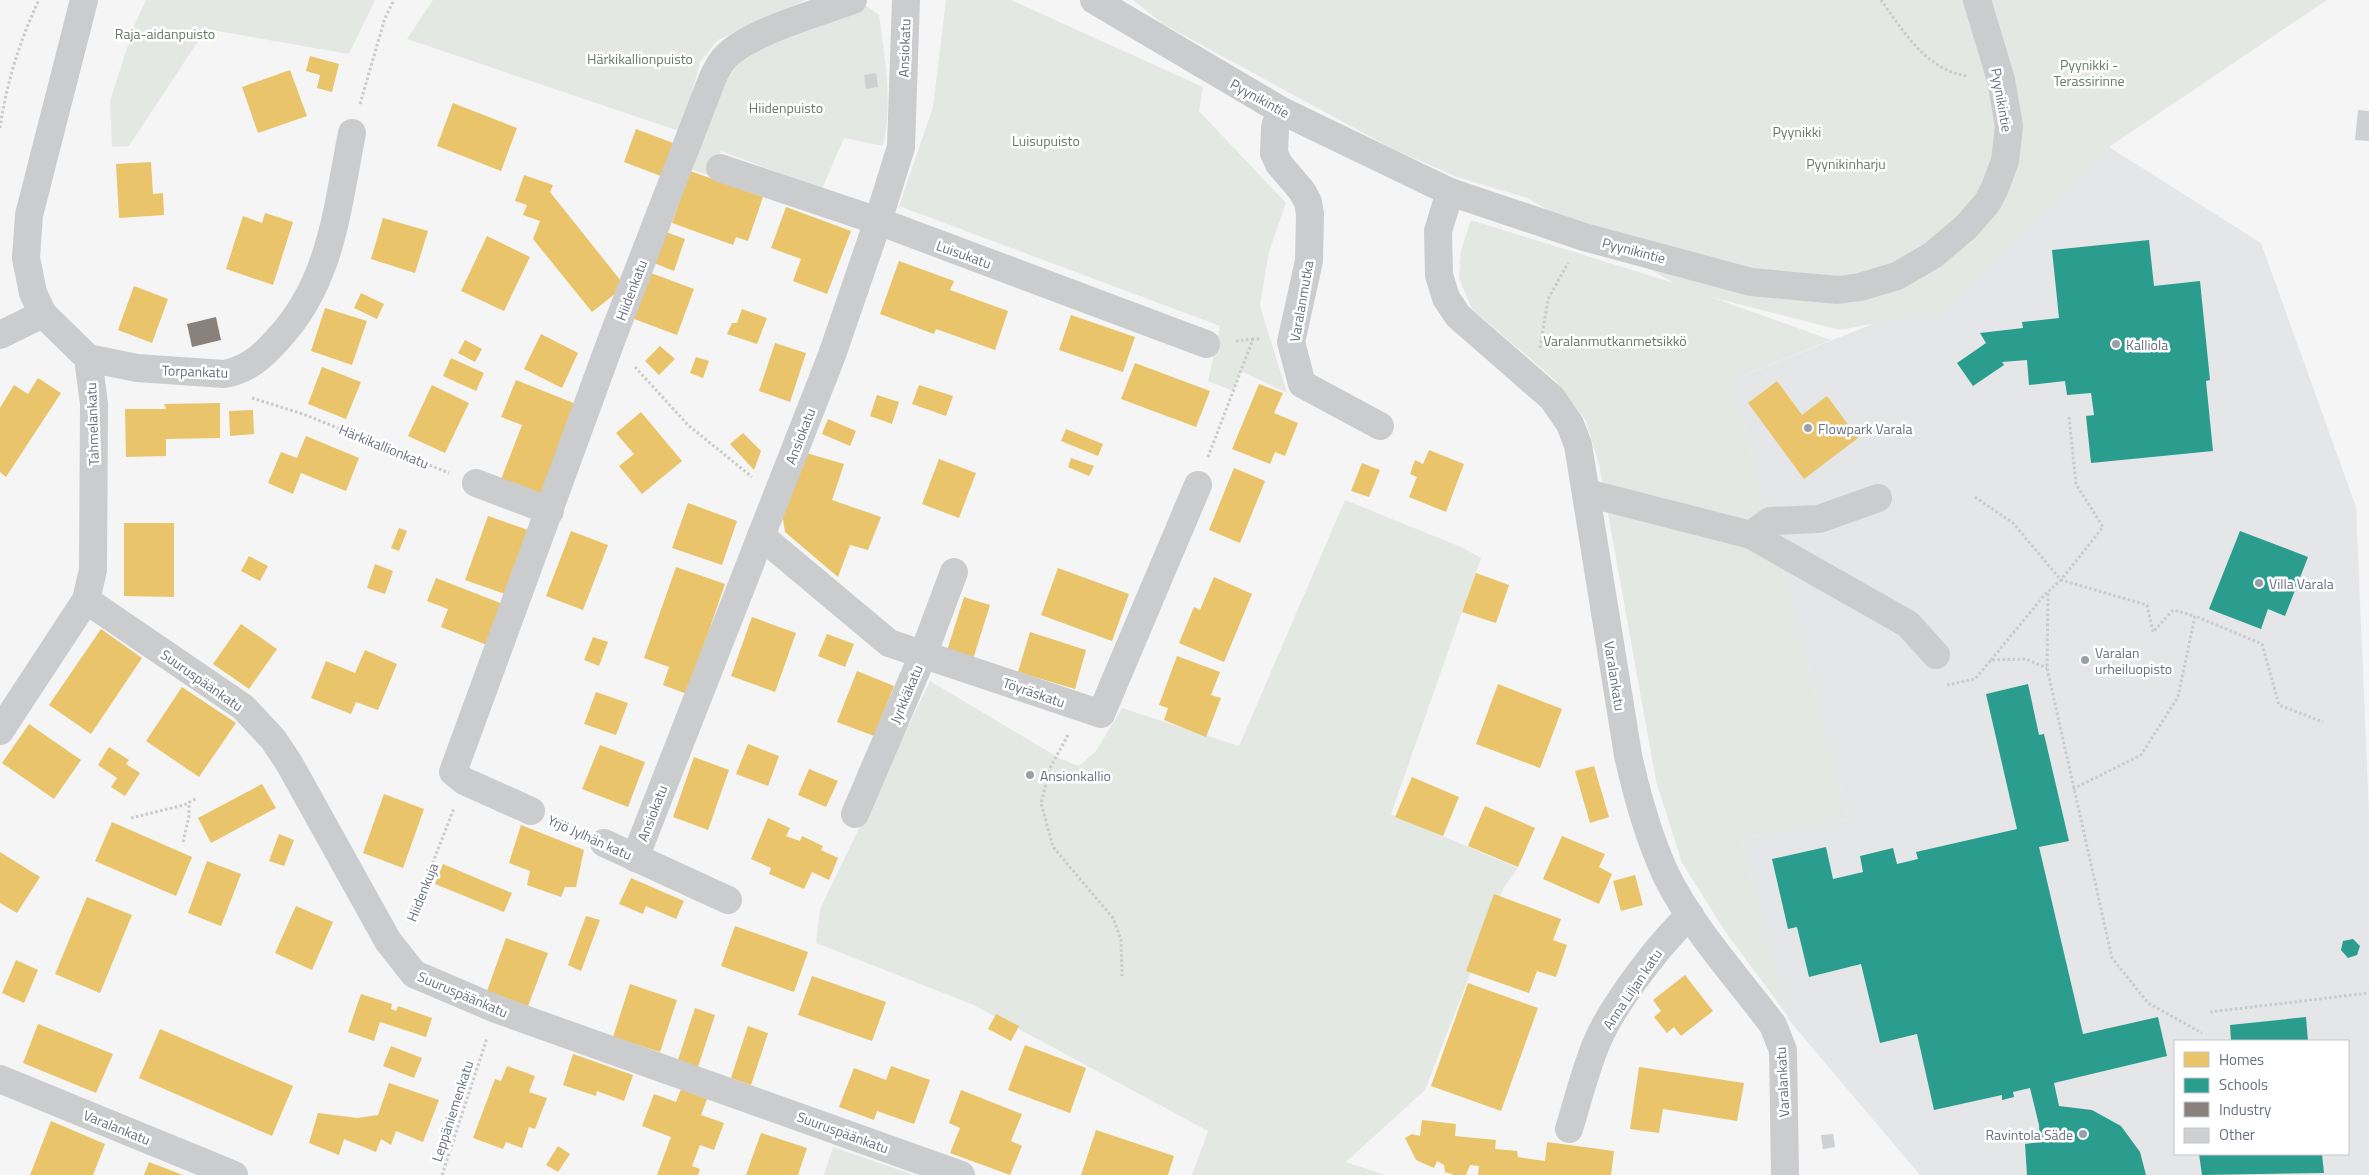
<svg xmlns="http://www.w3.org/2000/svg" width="2369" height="1175" font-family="'Titillium Web',sans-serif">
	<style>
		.built { fill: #e5e6e7; fill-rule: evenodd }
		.green { fill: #e4e8e3 }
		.homes { fill: #e9c46a }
		.schools { fill: #2a9d8f }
		.industry { fill: #8a817c }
		.building { fill: #cfd0d1 }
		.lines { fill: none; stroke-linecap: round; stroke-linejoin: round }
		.path { stroke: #cacaca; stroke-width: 3; stroke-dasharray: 2.5 2.5; stroke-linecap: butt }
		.minor { stroke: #cbccce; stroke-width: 28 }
		.poi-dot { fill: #999faa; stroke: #fff; stroke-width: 2 }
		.labels { text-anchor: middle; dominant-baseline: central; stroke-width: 5; stroke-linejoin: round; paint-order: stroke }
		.park-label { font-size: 14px; fill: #667a66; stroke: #fff }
		.street-label { font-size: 14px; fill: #687182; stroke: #fff }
		.poi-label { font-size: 14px; fill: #687182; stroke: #fff; text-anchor: start }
	</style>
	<rect width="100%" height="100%" fill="#f5f5f5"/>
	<!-- built -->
	<path class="built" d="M2109,147L2261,243L2356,507L2369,813V1175H1920L1788,1019L1742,839L1849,819L1732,380L1948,294ZM2175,1041H2348V1154H2175Z"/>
	<!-- green -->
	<g class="green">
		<polygon points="146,0 375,0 349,54 206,29 129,146 112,147 110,101 134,26"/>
		<polygon points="433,0 806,0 718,40 700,62 682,132 407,39"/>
		<polygon points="946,0 1011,0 1203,87 1199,111 1286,203 1269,252 1260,306 1287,393 1241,371 1233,391 1208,381 1220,326 899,206 933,107"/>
		<polygon points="1133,0 2327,0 2112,145 1941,311 1840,330 1711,297 1831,340 1732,380 1849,819 1742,839 1787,1015 1725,931 1682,863 1656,781 1599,464 1585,419 1555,380 1472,309 1459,278 1461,250 1471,220 1674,283 1527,198 1457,177 1393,149 1163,24"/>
		<path d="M865,5L879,15C885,59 893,102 883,146L844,138L822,189L721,151L710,176L690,169C705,129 717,85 747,54Z"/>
		<polygon points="1345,500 1461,547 1481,558 1391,814 1518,868 1504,887 1425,1090 1346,1162 1385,1175 1192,1175 1208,1131 974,1005 816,943 820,909 930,681 1061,759 1079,766 1096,751 1122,708 1239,746"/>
		<polygon points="833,1147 914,1175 824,1175"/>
	</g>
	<!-- homes -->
	<g class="homes">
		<polygon points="310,56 339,64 332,92 317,88 320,75 306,71"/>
		<polygon points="290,70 307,116 258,133 242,87"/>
		<polygon points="453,103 517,128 501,171 437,146"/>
		<polygon points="636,129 673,143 661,176 624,162"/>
		<polygon points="151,162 153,194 163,193 164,215 119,218 116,164"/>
		<polygon points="690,171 763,197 748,241 736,237 733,245 672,223"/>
		<polygon points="524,175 553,185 550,192 625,286 592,312 533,239 540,221 523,215 527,205 515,201"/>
		<polygon points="786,207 851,231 827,294 793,281 801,259 771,248"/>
		<polygon points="265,213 293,222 273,285 226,269 243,216 262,223"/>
		<polygon points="383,218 428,231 415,273 371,259"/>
		<polygon points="666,232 685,239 674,271 654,263"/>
		<polygon points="487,236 530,257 504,311 461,291"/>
		<polygon points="899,261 954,281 950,290 1008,311 995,350 936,329 934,334 880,314"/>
		<polygon points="651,273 694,289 677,335 634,319"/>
		<polygon points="134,286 168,299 152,343 118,330"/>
		<polygon points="361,293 384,304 377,319 354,308"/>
		<polygon points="325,308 367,321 352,365 311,351"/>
		<polygon points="742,309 767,318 757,344 727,334 732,323 737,323"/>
		<polygon points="1071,315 1135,337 1123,372 1059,350"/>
		<polygon points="541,334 578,353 562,388 524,369"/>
		<polygon points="465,340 482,349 475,362 458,353"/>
		<polygon points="775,343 806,353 790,402 759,391"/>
		<polygon points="660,346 675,359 659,375 645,361"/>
		<polygon points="696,357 709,361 703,378 690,373"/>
		<polygon points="451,358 484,373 476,391 443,376"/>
		<polygon points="1135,363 1210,391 1196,427 1121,399"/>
		<polygon points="322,367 361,382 346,419 308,404"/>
		<polygon points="38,378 61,393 6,477 0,472 0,408 14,385 28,394"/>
		<polygon points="516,380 581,406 544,500 500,482 522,425 501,417"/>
		<polygon points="1777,381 1802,415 1827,396 1858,438 1804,479 1748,403"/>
		<polygon points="1259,384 1283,393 1274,413 1298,423 1285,456 1275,452 1270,464 1232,449"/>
		<polygon points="432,385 469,403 445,453 408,436"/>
		<polygon points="919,385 953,396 946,416 912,404"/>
		<polygon points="877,395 899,402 892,424 870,416"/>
		<polygon points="220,403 220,438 166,439 166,456 126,457 125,409 166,409 164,404"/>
		<polygon points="253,410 254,434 230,436 229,411"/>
		<polygon points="641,412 682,461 642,494 619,466 634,454 616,433"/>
		<polygon points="828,419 856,431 850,446 822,434"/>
		<polygon points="1066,429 1103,444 1098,456 1061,441"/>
		<polygon points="743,433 761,451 754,470 730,444"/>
		<polygon points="306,436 359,458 346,491 301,473 293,494 268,483 281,452 297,458"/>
		<polygon points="1429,450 1464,464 1446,512 1409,497 1417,477 1410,474 1415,460 1423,464"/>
		<polygon points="803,452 844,464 832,500 881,517 868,550 850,545 838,577 785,532 782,513"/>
		<polygon points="1071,458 1094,466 1089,476 1068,467"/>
		<polygon points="939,459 976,473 959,518 922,504"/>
		<polygon points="1362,463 1380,470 1369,497 1351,491"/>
		<polygon points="1234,468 1265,481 1240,543 1209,530"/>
		<polygon points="688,503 737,521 722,565 672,548"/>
		<polygon points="488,516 528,530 505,594 465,580"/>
		<polygon points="124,523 174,523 174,597 124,596"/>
		<polygon points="399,528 407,531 399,551 391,548"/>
		<polygon points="571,531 608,545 583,610 546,596"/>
		<polygon points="249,556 268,566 260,581 241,571"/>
		<polygon points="375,564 393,571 385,594 367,588"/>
		<polygon points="676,567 725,584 687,694 663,685 669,667 644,658"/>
		<polygon points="1058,568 1129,594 1112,641 1041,615"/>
		<polygon points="1476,573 1509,585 1496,623 1462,612"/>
		<polygon points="1214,577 1252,594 1224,662 1179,643 1194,607 1200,610"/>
		<polygon points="436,578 503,604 487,645 441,627 448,609 427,601"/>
		<polygon points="964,597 990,605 973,659 947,651"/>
		<polygon points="752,617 796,633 775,692 731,676"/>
		<polygon points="241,624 277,649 249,689 213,664"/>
		<polygon points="101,629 142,658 91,734 49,705"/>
		<polygon points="1030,632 1086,650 1075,689 1018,672"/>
		<polygon points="827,634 854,644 845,667 818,656"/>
		<polygon points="593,637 608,642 599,666 584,660"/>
		<polygon points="365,650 397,664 378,710 356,702 351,714 311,698 326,661 355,673"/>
		<polygon points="1177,656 1220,672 1211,695 1221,698 1206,737 1164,720 1168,708 1159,705"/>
		<polygon points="857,671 894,686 874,736 837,722"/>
		<polygon points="1498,684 1562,709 1540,768 1476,744"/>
		<polygon points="182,687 236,723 199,777 146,741"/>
		<polygon points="596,692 628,703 616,735 584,724"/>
		<polygon points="29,724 81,760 54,799 2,763"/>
		<polygon points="748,744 779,756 768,786 736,774"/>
		<polygon points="600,745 645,762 628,807 582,789"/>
		<polygon points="109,747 129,760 126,764 140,773 125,796 111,787 117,778 98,765"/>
		<polygon points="694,757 729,770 708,830 673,817"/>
		<polygon points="1594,766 1609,817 1590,823 1575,771"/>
		<polygon points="809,769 838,781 826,807 798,795"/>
		<polygon points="1412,777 1459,797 1443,836 1395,817"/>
		<polygon points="262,784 276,808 211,843 198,818"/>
		<polygon points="384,794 424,809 403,868 363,853"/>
		<polygon points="1485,806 1535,828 1518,867 1468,846"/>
		<polygon points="768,818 790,828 786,836 800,841 802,836 823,846 821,850 838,858 829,880 812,872 804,889 769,874 771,868 751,859"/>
		<polygon points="112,822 192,857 176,896 95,861"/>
		<polygon points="521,825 584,850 576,887 565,887 561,897 527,885 530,871 509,863"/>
		<polygon points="279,834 294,840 284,866 269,861"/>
		<polygon points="1562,836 1605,854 1599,867 1612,874 1599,904 1543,879"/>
		<polygon points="0,852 40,877 17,913 0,903"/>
		<polygon points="207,861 241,874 221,926 188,913"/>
		<polygon points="443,864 512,893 504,912 435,884"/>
		<polygon points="1635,875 1643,905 1621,911 1613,881"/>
		<polygon points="631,878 684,901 676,919 646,906 643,914 619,904"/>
		<polygon points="1494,894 1561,919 1553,940 1567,945 1556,977 1537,971 1529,993 1466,971"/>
		<polygon points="87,897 132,915 100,993 55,974"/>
		<polygon points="296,906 333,922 312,970 275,953"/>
		<polygon points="586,916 600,920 581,971 568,965"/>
		<polygon points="735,926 808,952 794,992 721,966"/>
		<polygon points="506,938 548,953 528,1006 487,991"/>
		<polygon points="16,960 38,970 24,1003 2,993"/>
		<polygon points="1685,975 1713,1011 1681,1036 1674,1027 1667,1033 1654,1017 1661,1011 1653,1000"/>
		<polygon points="812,976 886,1002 872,1041 798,1015"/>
		<polygon points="1468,983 1538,1008 1501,1111 1431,1086"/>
		<polygon points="630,984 677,1000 660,1052 613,1037"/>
		<polygon points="361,994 392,1004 391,1009 396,1011 398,1006 432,1018 426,1037 380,1022 374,1041 348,1032"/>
		<polygon points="695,1008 715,1015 698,1067 678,1060"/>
		<polygon points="996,1014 1019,1026 1011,1041 988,1029"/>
		<polygon points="38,1024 113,1054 96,1093 23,1063"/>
		<polygon points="748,1026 768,1033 751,1085 731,1078"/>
		<polygon points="160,1029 293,1086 272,1136 139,1078"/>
		<polygon points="1025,1045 1086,1068 1070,1113 1008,1090"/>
		<polygon points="391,1046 422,1058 414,1078 383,1066"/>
		<polygon points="573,1054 633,1075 624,1101 597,1091 596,1096 563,1085"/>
		<polygon points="507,1066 535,1076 529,1092 547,1098 535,1129 529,1127 522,1148 506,1142 503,1149 473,1138 495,1079 501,1081"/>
		<polygon points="891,1066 930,1080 914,1124 877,1111 874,1120 839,1107 854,1068 886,1080"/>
		<polygon points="1639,1067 1744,1083 1737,1121 1663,1109 1659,1133 1630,1129"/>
		<polygon points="389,1083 439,1100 423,1142 396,1131 391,1145 381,1139 376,1152 344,1139 339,1155 309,1143 318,1113 357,1118 378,1115"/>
		<polygon points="681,1089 707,1099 701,1115 724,1123 714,1150 700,1145 692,1166 700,1169 698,1175 657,1175 671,1137 642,1126 654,1094 676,1102"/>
		<polygon points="961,1090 1022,1114 1011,1141 1022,1146 1010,1175 950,1153 960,1128 949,1123"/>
		<polygon points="1422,1120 1456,1124 1455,1136 1496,1140 1495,1149 1517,1151 1518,1157 1545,1161 1547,1142 1614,1151 1611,1175 1478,1175 1479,1166 1470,1165 1466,1175 1454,1175 1445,1172 1444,1165 1437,1161 1434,1168 1416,1160 1405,1138 1412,1134 1420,1136"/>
		<polygon points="51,1121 105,1144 93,1175 30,1175"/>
		<polygon points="1096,1130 1174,1156 1168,1175 1081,1175"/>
		<polygon points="761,1133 807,1148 798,1175 746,1175"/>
		<polygon points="558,1146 570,1154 558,1172 546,1165"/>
		<polygon points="149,1162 183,1175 144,1175"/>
	</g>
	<!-- schools -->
	<g class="schools">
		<polygon points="2149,240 2154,286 2200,281 2210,380 2206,381 2213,451 2091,463 2086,416 2094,415 2091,393 2067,395 2065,381 2029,385 2027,360 2002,362 2004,365 1973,386 1957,363 1986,343 1980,333 2023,328 2022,322 2059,318 2052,250"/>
		<polygon points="2240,531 2308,557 2285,616 2268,609 2261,629 2209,609"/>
		<polygon points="2028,684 2039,735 2044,734 2069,841 2039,847 2083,1034 2158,1017 2167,1056 2054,1083 2059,1106 2092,1110 2121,1126 2140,1152 2146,1175 2027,1175 2025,1144 2040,1142 2039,1125 2030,1088 2013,1092 2014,1097 2002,1100 2002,1095 1934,1110 1917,1034 1880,1043 1861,964 1809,977 1797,927 1788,929 1772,859 1826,847 1833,879 1863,872 1860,856 1893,848 1897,864 1918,859 1916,852 2017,829 1986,694"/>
		<polygon points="2353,939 2360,946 2357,955 2348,958 2341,950 2343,941"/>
		<polygon points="2306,1017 2308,1041 2231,1041 2230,1025"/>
		<polygon points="2199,1154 2322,1154 2324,1173 2202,1175"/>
	</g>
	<!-- industry -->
	<polygon class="industry" points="216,317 221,340 192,347 187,324"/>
	<!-- building -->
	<g class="building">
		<polygon points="876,73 878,87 866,89 864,75"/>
		<polygon points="2358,110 2369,111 2369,141 2355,140"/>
		<polygon points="1833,1134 1835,1147 1823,1149 1821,1135"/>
	</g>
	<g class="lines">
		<!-- path -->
		<g class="path">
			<path d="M1881,0C1903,31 1927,71 1968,76"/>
			<polyline points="360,104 385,18 394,0"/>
			<path d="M0,128C6,85 20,39 39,0"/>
			<polyline points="1236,341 1253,339"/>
			<polyline points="1540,348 1548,299 1568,263"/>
			<polyline points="635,367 688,425 752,477"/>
			<polyline points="252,398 303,414 449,473"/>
			<polyline points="2069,417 2076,484 2103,527 2061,580 2048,592 2047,668 2112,958 2148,1003 2202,1033"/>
			<polyline points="1208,457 1253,339 1261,339"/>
			<polyline points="1975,497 2013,523 2061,580 2147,605 2153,632 2173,610 2195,616"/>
			<polyline points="1991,660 2047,592"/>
			<polyline points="1947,685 1975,679 1991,660 2026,659 2047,668"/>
			<polyline points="1068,735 1050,768 1041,803 1053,847 1113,918 1121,940 1122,976"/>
			<polyline points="2073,789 2141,755 2178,697 2195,616 2262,644 2279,705 2323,722"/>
			<polyline points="131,818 184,805 197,798"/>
			<polyline points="559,823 578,832"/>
			<polyline points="183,842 189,816 189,802"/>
			<polyline points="411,919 454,808"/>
			<polyline points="2210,1012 2369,993"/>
			<polyline points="442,1175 487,1038"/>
		</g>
		<!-- minor -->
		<g class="minor">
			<polyline points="1094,0 1280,110 1450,192 1584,237 1751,282 1838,290 1860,287 1897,276 1933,255 1966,227 1987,203 1994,190 2005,161 2009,126 2001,80 1977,0"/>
			<polyline points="1280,110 1275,128 1274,153 1279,164 1302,191 1308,202 1310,214 1309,261 1291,342 1302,384 1380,426"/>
			<polyline points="720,168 878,221 1206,344"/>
			<path d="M1450,192L1438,231L1439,275L1446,298L1458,316L1552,398L1570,424L1578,445L1628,755C1637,796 1648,836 1666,875C1692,928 1737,977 1773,1025L1783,1050L1785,1175"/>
			<polyline points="0,335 43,314"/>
			<path d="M88,358L137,368L224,374C247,370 262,357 277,340C332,282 337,208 352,133"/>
			<polyline points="476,483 550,511"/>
			<polyline points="1587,493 1751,535 1908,624 1936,655"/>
			<polyline points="1751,535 1770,521 1819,519 1878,498"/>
			<polyline points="761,536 889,643 1101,714 1198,485"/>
			<polyline points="86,600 243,707 273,739 289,763 388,941 414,974 496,1009 961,1175"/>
			<polyline points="0,731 86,600 93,570 94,404 88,358 43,314 33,293 26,258 29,215 84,0"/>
			<path d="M531,811L464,781L453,772L611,341L713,77C716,71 719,65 723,60C744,33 819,13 853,0"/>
			<polyline points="855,814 923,655 954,572"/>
			<polyline points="604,843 728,900"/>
			<polyline points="635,858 832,355 878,221 901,147 906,0"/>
			<polyline points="0,1079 234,1175"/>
			<path d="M1569,1129C1578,1100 1585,1070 1597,1042C1613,1004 1660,943 1690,915"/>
		</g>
	</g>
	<!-- markers -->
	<g class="poi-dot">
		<circle cx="2116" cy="344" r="5"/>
		<circle cx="1808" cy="428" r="5"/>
		<circle cx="2259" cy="583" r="5"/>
		<circle cx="2085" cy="660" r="5"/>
		<circle cx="1030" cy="775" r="5"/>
		<circle cx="2083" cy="1134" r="5"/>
	</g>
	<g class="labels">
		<!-- park labels -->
		<g class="park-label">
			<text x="165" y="33">Raja-aidanpuisto</text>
			<text x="640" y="58">Härkikallionpuisto</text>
			<text x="2089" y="64">Pyynikki -<tspan x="2089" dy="16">Terassirinne</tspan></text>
			<text x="786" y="107">Hiidenpuisto</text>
			<text x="1797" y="131">Pyynikki</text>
			<text x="1046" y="140">Luisupuisto</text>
			<text x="1846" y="163">Pyynikinharju</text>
			<text x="1615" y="340">Varalanmutkanmetsikkö</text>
		</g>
		<!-- street labels -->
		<g class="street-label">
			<text transform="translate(904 48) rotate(-88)">Ansiokatu</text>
			<text transform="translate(1260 98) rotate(29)">Pyynikintie</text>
			<text transform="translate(2002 100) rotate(80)">Pyynikintie</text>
			<text transform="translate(1634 250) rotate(15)">Pyynikintie</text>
			<text transform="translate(964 254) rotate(20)">Luisukatu</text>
			<text transform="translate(631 290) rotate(-69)">Hiidenkatu</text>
			<text transform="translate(1301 301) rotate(-80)">Varalanmutka</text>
			<text transform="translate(195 371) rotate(2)">Torpankatu</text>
			<text transform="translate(92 424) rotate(-92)">Tahmelankatu</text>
			<text transform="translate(800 436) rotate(-69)">Ansiokatu</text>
			<text transform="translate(384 446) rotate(22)">Härkikallionkatu</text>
			<text transform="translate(1615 676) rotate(81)">Varalankatu</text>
			<text transform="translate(202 680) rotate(35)">Suuruspäänkatu</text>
			<text transform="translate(1034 692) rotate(19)">Töyräskatu</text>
			<text transform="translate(906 694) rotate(-67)">Jyrkkäkatu</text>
			<text transform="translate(652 813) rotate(-69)">Ansiokatu</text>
			<text transform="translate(590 837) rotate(24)">Yrjö Jylhän katu</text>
			<text transform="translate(422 892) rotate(-68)">Hiidenkuja</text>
			<text transform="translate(1632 989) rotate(-56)">Anna Liljan katu</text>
			<text transform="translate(463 994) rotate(23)">Suuruspäänkatu</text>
			<text transform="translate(1782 1082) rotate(-93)">Varalankatu</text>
			<text transform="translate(452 1111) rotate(-72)">Leppäniemenkatu</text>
			<text transform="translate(117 1127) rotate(22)">Varalankatu</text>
			<text transform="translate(843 1132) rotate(20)">Suuruspäänkatu</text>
		</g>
		<!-- poi labels -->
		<g class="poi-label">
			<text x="2126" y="344">Kalliola</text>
			<text x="1818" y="428">Flowpark Varala</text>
			<text x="2269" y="583">Villa Varala</text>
			<text x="2095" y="652">Varalan<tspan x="2095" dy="16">urheiluopisto</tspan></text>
			<text x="1040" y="775">Ansionkallio</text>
			<text x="2073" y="1134" text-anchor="end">Ravintola Säde</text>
		</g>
	</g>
	<!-- legend -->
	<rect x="2174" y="1040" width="175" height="115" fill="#ffffff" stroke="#c3c6cd"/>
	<rect x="2184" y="1052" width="25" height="15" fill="#e9c46a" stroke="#c3c6cd"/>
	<text x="2219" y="1065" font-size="15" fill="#687182">Homes</text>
	<rect x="2184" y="1078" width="25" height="15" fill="#2a9d8f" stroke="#c3c6cd"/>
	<text x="2219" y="1090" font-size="15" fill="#687182">Schools</text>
	<rect x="2184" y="1102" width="25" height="15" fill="#8a817c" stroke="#c3c6cd"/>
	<text x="2219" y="1115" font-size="15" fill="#687182">Industry</text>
	<rect x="2184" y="1128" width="25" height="15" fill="#cfd0d1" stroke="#c3c6cd"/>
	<text x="2219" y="1140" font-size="15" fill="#687182">Other</text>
</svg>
